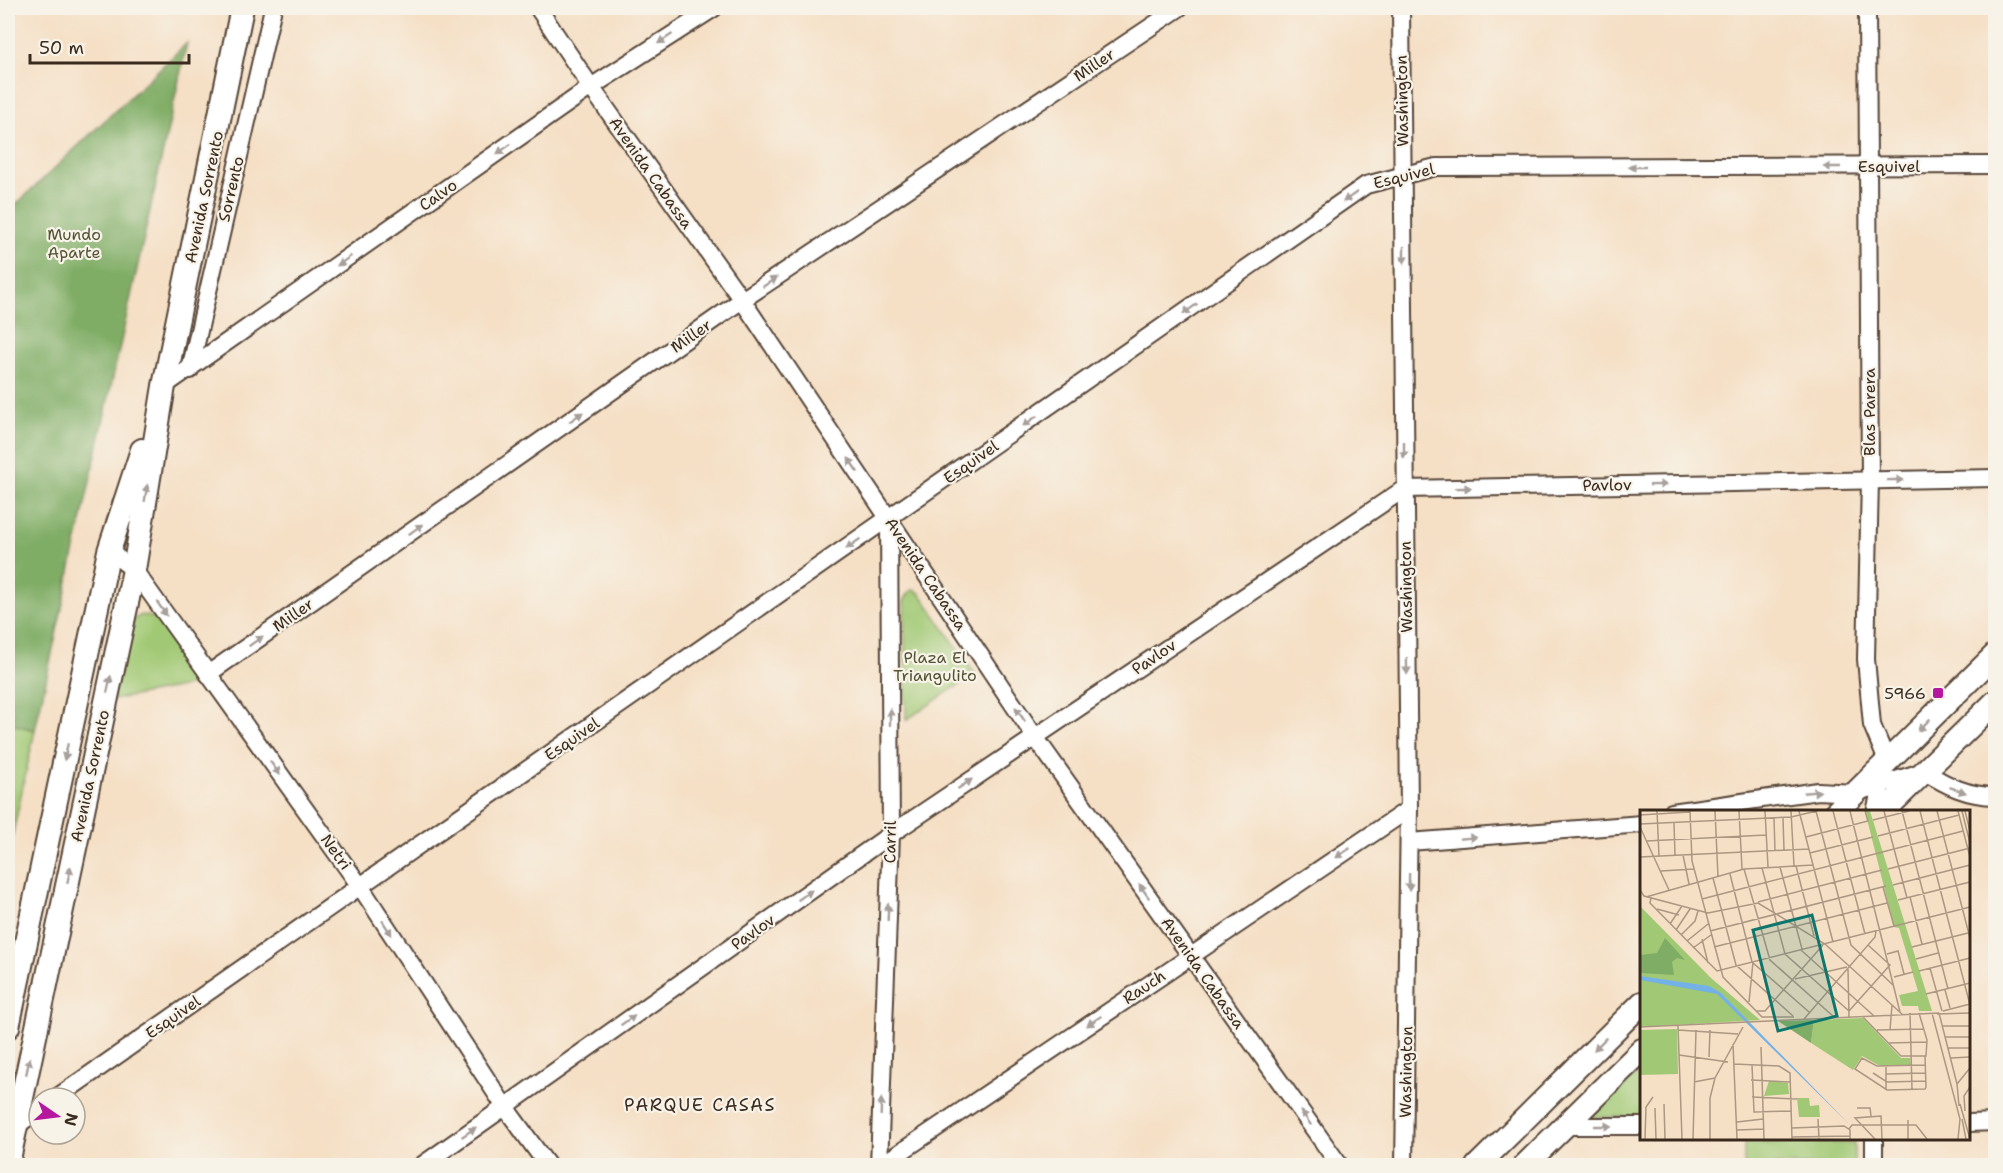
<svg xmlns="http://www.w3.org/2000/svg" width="2003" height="1173" font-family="'Shantell Sans',sans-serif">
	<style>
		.green { fill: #a1c975; stroke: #6e7a4a; stroke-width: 1.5 }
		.forest { fill: #80ad66; stroke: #5e6c42; stroke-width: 1.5 }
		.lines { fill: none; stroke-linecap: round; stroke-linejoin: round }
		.street-casing { stroke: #574537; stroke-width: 20 }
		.secondary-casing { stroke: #574537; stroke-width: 26 }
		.street { stroke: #fff; stroke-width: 16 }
		.secondary { stroke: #fff; stroke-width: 22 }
		.oneway { fill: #a79f9a }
		.poi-dot { fill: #b5179e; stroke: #f7f3e8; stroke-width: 2 }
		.labels { text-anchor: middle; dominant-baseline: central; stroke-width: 4.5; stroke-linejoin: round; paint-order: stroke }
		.street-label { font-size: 16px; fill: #3b2a1e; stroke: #f7f3e8 }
		.park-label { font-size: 16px; fill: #545234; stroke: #f7f3e8 }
		.poi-label { font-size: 16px; fill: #3b2a1e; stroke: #f7f3e8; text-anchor: end }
		.neighbourhood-label { font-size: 18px; letter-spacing: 1.5px; fill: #3b2a1e; stroke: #f7f3e8 }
		.inset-road { fill: none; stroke: #ab9782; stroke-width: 1.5 }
		.view { fill: #0f766e; fill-opacity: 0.15; stroke: #0f766e; stroke-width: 3 }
		.inset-edge { fill: none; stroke: #3b2a1e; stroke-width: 3 }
	</style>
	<rect width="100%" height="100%" fill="#f7f3e8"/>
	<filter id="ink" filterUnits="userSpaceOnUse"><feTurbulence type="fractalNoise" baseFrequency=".0167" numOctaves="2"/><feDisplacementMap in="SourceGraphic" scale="12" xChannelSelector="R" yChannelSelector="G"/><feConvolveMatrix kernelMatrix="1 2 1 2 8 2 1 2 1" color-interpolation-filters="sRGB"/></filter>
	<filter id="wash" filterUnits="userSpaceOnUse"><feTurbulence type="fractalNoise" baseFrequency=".008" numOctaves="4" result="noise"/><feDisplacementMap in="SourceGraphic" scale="24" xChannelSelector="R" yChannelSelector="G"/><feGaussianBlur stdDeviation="1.35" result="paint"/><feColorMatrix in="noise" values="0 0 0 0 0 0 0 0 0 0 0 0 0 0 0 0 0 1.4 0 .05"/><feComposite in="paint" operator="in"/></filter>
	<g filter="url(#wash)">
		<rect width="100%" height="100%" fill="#f5dfc5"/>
		<!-- green -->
		<g class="green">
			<polygon points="915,590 920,593 975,674 906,720 904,601 910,591"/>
			<polygon points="141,615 157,618 165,623 209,682 112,700 133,620"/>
			<polygon points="8,723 35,730 8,856"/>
			<polygon points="1641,1069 1641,1117 1591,1117"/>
			<rect x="1744" y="1143" width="110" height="22"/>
		</g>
		<!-- forest -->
		<polygon class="forest" points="187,43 35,730 8,723 8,212"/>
	</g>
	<g filter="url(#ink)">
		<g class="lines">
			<!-- street casing -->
			<g class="street-casing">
				<g id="street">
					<polyline points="538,8 591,87 742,300 1035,737 1340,1166"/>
					<polyline points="1401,8 1409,809 1404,1166"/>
					<polyline points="1867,8 1870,480 1866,659 1872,725 1887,761 1875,812"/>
					<polyline points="190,370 273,8"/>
					<polyline points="164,386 591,87 714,8"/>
					<polyline points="109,551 134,570 360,886 505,1107 548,1166"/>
					<polyline points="208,674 742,300 1179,8"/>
					<path d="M1672,812L1818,791L1855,793L1924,771C1947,786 1968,796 1996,796"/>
					<polyline points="1409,842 1642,824"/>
					<polyline points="56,1098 1366,185 1436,167 1996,165"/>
					<polyline points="1968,1123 1996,1122"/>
					<polyline points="12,1125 16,1126 39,1110"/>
					<polyline points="1564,1126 1642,1126"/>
					<polyline points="1874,1138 1874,1166"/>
					<polyline points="421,1166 891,834 1404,489 1996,478"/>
					<polyline points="879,1166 891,834 889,519"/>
					<polyline points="880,1166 1409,809"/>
				</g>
			</g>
			<!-- secondary casing -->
			<g class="secondary-casing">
				<g id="secondary">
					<polyline points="1836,812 1996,654"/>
					<polyline points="1883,812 1996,701"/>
					<polyline points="8,1027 109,551 142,450"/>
					<polyline points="8,1164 134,570 164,386 242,8"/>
					<polyline points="1477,1166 1642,1003"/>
					<polyline points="1524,1166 1642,1050"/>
				</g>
			</g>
			<!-- street -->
			<use href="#street" class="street"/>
			<!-- secondary -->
			<use href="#secondary" class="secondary"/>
		</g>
		<!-- one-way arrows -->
		<defs><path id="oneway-solid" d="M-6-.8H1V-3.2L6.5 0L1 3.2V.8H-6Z" transform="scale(1.5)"/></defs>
		<g class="oneway">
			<use href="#oneway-solid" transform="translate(665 39) rotate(147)"/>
			<use href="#oneway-solid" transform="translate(504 149) rotate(145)"/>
			<use href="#oneway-solid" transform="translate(1637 167) rotate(-180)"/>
			<use href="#oneway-solid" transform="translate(1832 167) rotate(-180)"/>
			<use href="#oneway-solid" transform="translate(1350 197) rotate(145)"/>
			<use href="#oneway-solid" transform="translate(1404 255) rotate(90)"/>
			<use href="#oneway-solid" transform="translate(344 261) rotate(145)"/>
			<use href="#oneway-solid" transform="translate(770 282) rotate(-34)"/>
			<use href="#oneway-solid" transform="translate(1190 309) rotate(145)"/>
			<use href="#oneway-solid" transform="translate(576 417) rotate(-35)"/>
			<use href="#oneway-solid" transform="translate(1030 421) rotate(145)"/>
			<use href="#oneway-solid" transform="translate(1404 450) rotate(90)"/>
			<use href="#oneway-solid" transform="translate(853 465) rotate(-124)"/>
			<use href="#oneway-solid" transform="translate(1895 480) rotate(-1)"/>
			<use href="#oneway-solid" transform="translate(1658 485) rotate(-1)"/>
			<use href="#oneway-solid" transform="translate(1463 488) rotate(-1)"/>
			<use href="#oneway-solid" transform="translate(146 493) rotate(-81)"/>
			<use href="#oneway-solid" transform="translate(416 529) rotate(-35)"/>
			<use href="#oneway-solid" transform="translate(853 544) rotate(145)"/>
			<use href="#oneway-solid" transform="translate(162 609) rotate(55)"/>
			<use href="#oneway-solid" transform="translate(256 641) rotate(-35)"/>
			<use href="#oneway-solid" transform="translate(1407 666) rotate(89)"/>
			<use href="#oneway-solid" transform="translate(109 684) rotate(-78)"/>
			<use href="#oneway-solid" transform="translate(1020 714) rotate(-124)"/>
			<use href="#oneway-solid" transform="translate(890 717) rotate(-90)"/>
			<use href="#oneway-solid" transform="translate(1924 725) rotate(135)"/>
			<use href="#oneway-solid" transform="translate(66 752) rotate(102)"/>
			<use href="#oneway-solid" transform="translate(275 768) rotate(54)"/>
			<use href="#oneway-solid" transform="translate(965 784) rotate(-34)"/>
			<use href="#oneway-solid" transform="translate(1958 790) rotate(19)"/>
			<use href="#oneway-solid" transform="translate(1812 792) rotate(-5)"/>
			<use href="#oneway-solid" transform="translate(1468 838) rotate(-5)"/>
			<use href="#oneway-solid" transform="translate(1343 853) rotate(146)"/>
			<use href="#oneway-solid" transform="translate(69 875) rotate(-78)"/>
			<use href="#oneway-solid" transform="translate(1409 882) rotate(91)"/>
			<use href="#oneway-solid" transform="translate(1144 891) rotate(-125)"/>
			<use href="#oneway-solid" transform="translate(805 895) rotate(-35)"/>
			<use href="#oneway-solid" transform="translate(888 912) rotate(-88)"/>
			<use href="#oneway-solid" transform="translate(387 928) rotate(57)"/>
			<use href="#oneway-solid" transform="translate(628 1020) rotate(-35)"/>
			<use href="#oneway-solid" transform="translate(1094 1021) rotate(146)"/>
			<use href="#oneway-solid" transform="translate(1600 1044) rotate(135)"/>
			<use href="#oneway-solid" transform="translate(28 1066) rotate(-78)"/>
			<use href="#oneway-solid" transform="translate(881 1107) rotate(-88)"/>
			<use href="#oneway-solid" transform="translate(1306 1118) rotate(-125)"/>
			<use href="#oneway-solid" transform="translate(1603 1126)"/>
			<use href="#oneway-solid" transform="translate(469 1132) rotate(-34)"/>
		</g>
	</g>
	<!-- markers -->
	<rect class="poi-dot" x="1932" y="687" width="12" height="12" rx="3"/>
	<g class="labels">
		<!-- street labels -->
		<g class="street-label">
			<text transform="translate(1094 65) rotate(-34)">Miller</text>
			<text transform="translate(1402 101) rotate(-91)">Washington</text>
			<text x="1889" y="166">Esquivel</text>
			<text transform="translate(651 173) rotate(55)">Avenida Cabassa</text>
			<text transform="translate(1404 176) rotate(-14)">Esquivel</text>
			<text transform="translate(231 189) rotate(-77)">Sorrento</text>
			<text transform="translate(438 195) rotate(-35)">Calvo</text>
			<text transform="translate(204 197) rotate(-78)">Avenida Sorrento</text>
			<text transform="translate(691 336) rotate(-35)">Miller</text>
			<text transform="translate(1869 412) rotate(-90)">Blas Parera</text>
			<text transform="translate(971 462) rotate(-35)">Esquivel</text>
			<text transform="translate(1607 485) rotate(-1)">Pavlov</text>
			<text transform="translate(926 574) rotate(56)">Avenida Cabassa</text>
			<text transform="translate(1406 587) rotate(-91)">Washington</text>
			<text transform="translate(293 615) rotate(-35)">Miller</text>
			<text transform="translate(1154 657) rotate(-34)">Pavlov</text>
			<text transform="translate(572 739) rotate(-35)">Esquivel</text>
			<text transform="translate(90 776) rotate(-78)">Avenida Sorrento</text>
			<text transform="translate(890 842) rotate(-89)">Carril</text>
			<text transform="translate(336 852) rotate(54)">Netri</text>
			<text transform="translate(753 932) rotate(-35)">Pavlov</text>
			<text transform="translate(1203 973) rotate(55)">Avenida Cabassa</text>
			<text transform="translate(1144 987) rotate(-34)">Rauch</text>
			<text transform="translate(173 1017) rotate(-35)">Esquivel</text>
			<text transform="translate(1406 1072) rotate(-89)">Washington</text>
		</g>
		<!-- park labels -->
		<g class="park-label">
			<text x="74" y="234">Mundo<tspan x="74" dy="18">Aparte</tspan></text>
			<text x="935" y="657">Plaza El<tspan x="935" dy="18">Triangulito</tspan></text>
		</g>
		<!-- poi labels -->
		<g class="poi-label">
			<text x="1926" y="693">5966</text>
		</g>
		<!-- neighbourhood labels -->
		<g class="neighbourhood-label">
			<text x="700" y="1105">PARQUE CASAS</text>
		</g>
	</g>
	<!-- overview -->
	<g transform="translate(1640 810)">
		<rect width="330" height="330" fill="#f5dfc5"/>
		<path d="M225,1H230L292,201H279L278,196H262L259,185L278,181L259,118L254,117ZM0,96L71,168L120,210L0,217ZM223,208L261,248H270L271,255L240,256L222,246L213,260L171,233L174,210ZM37,219L38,264L0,265V220ZM129,271L148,273L149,284L124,286ZM157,288H169L170,296L179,295L180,307H159Z" fill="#a1c975"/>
		<path d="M25,128L45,150L37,148L32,152L34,165L0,163V145L17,143ZM174,210L171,233L138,211Z" fill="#80ad66"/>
		<path d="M0,166L69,176L81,183L209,314L77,184L0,170Z" fill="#73b1e6"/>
		<path class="inset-road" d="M17,1L19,46M50,1L52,51L83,167L122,207H154M75,1L78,67M99,1L102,59M125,1L128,57M151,1L154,56M159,1L193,132M176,1L211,135L254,176M193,1L225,124M210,1L260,202M244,1L267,88M262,1L308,179M280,1L330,195M297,1L330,128M318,1L330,47M322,1L330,33M325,1L330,21M0,5L50,2M134,8L135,41M143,8L144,40M233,10L269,1M34,13L35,45M0,14L151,7L177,1M0,17L29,80M238,26L319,5M166,27L228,11L225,1M6,31L126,25M170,43L233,27M43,45L49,74M0,47L169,39M156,56L174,126M140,57L162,139M122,58L145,144L209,201M104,59L130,150L194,207M248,59L330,38M21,61L54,59M90,64L112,152L169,202M73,68L96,155L153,206M253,75L330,55M243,77L254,116M0,80L4,86L68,103L118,93L185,134L263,205M6,87L104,59L173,55M270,87L282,134M11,88L10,93L77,161L330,97M62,89L323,21M258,90L330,72M118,92L242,60M17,99L39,105M30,114L42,96M36,120L50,99M70,121L246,76M41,125L55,111L58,101M62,129L68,153M47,131L68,114M74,137L247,93M272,137L328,123M53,138L71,125M161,140L234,206M247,144L258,141L264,164M276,149L298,143M290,158L302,201M208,159L209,207M279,161L330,148M254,167L273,162M155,169L207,157M305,180L310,198M286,184L330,173M109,192L113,152M116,201H125L183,135M209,201L250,155L228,135M303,201L330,194M270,203L272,279M292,203L320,309L318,329M299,203L317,274L319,296M297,204L330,203M223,207L261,246H286L287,230L279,203M164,209L235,127L236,121M38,216L42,329M302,216H330M0,217L299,203M38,220L98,224M237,220L284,219M250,220L252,195M305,227H330M249,233L287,232M93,234L97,329M121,237L124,329M308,238H330M39,245L88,252M285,246L286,277L285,279L247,280L215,259L222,248L237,256L285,255M69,247L70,220M311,248L330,247M94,254L139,256L150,263L152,329M112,255L114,302L151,301M233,263L247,272L286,271M246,264L285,263M111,270L150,272M54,272L75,268M317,274L330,258M246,279V257M112,287L157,289M24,294L25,329M320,294L330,329M15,298L16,329M217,298H230L231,306M325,301L324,286L330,277M178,309L179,329M322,309L326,329M268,310V329M97,312L123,309M152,318L204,316L210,320V329M209,319L212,315H276L287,329M97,320L124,319M152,327L210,326M5,329L6,297L13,287M53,329L56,220M70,329V288L75,268L103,217M235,329L215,308L241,306L242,329"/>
		<path class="view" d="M172,105L197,206L138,221L113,120Z"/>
		<rect width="330" height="330" class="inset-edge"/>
	</g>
	<!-- margin -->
	<rect width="2003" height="1173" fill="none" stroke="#f7f3e8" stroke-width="30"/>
	<!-- north arrow -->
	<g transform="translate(57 1116) rotate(104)"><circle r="28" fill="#f7f3e8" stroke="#aca397" stroke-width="1.5"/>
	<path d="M0-4.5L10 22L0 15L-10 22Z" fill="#b5179e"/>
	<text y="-9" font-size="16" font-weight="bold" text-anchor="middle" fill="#3b2a1e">N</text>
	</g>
	<!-- scale -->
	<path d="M30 54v9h159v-9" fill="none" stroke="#3b2a1e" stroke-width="3"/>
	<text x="39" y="54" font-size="18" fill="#3b2a1e" stroke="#f7f3e8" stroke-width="4.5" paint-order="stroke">50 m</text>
</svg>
